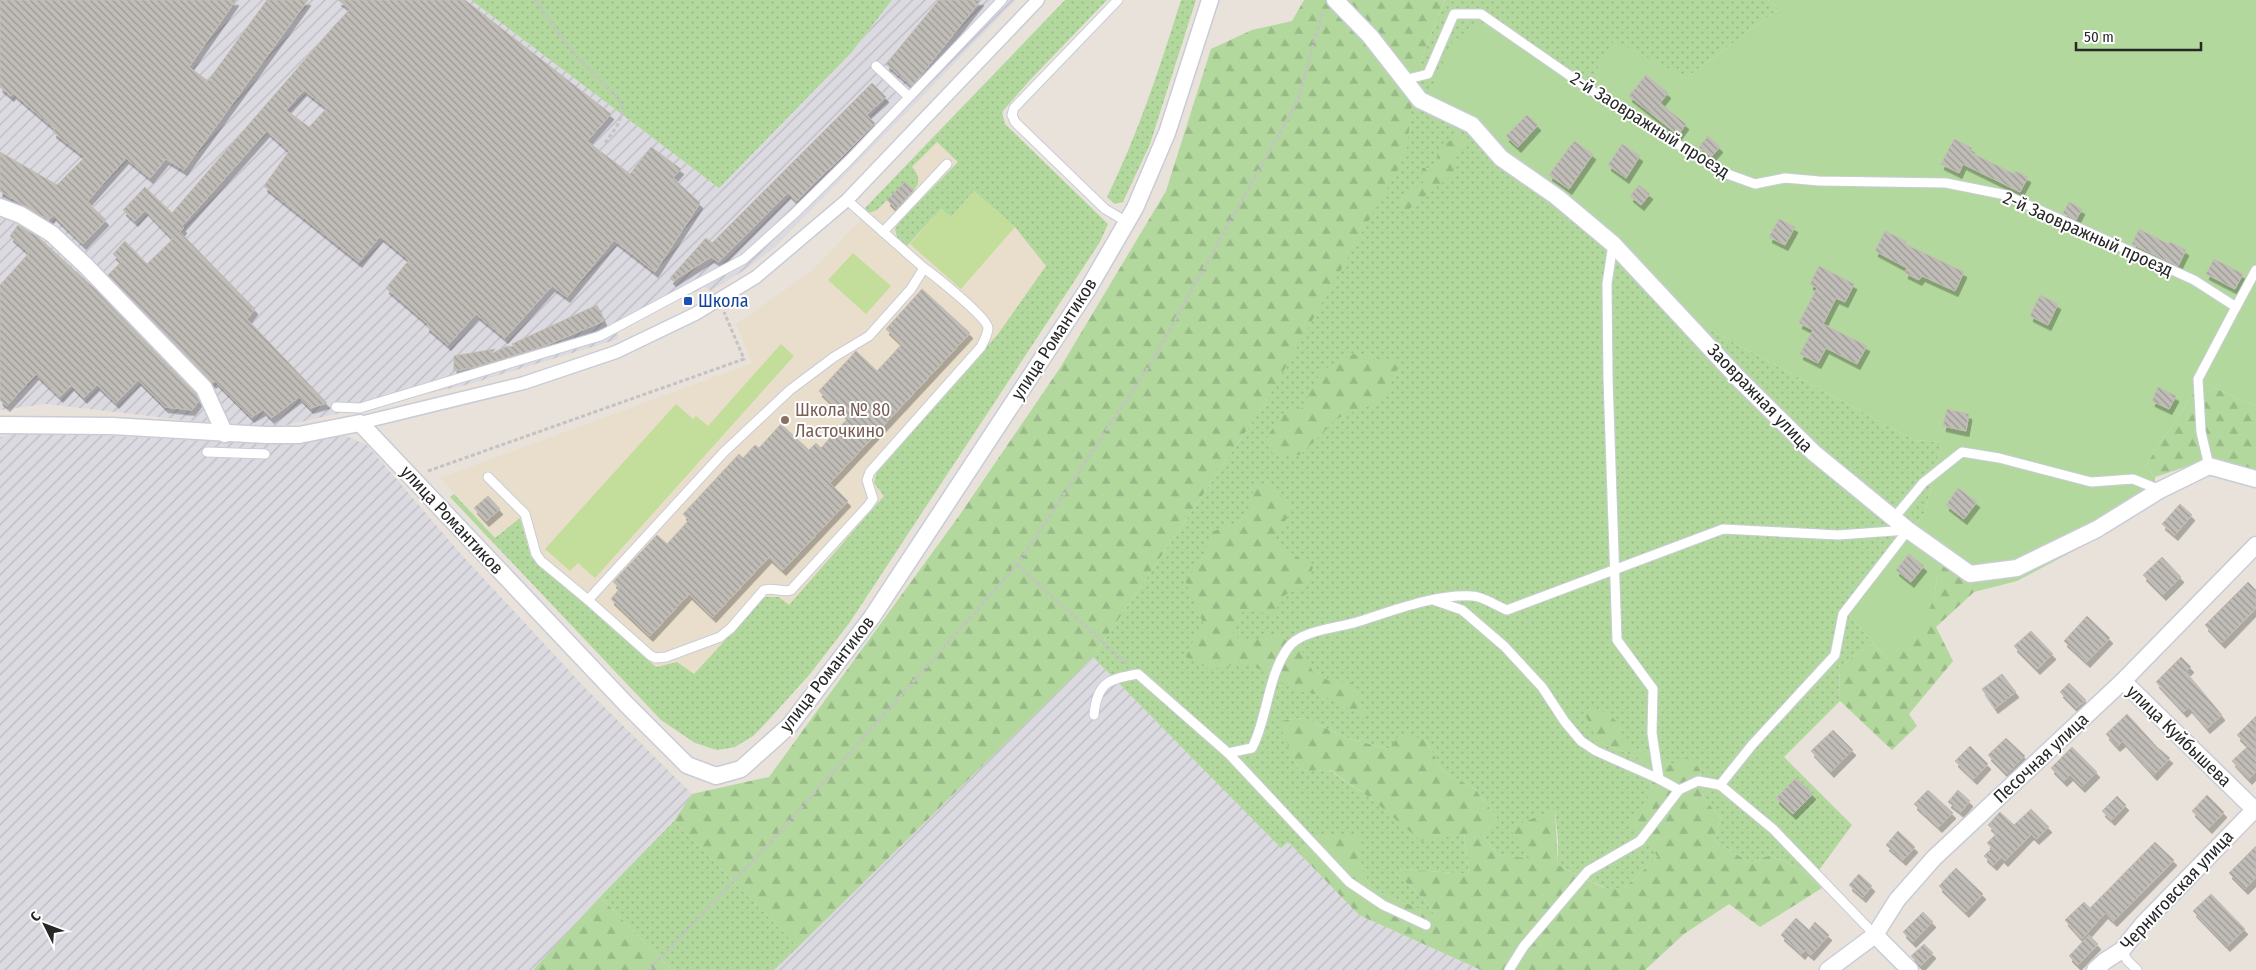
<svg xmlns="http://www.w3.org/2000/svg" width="2256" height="970" font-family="'Fira Sans Condensed',sans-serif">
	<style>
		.industrial { fill: url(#industrial-furrows) }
		.education { fill: #e8decb }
		.grass { fill: url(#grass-dots) }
		.forest { fill: url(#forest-firs) }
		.garden { fill: #b2d89d }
		.pitch { fill: #c2de9a }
		.building { fill: url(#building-back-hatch); stroke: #c3bdb4; fill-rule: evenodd; filter: url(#shadow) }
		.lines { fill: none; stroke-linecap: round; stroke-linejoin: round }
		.service-casing { stroke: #c9ccd7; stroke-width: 11 }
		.pedestrian-casing { stroke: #c9ccd7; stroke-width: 15 }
		.minor-casing { stroke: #c9ccd7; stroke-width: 19 }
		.path { stroke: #c3c3c3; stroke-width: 3; stroke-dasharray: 4 2.5; stroke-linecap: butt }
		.service { stroke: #fff; stroke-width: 9 }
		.pedestrian { stroke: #fff; stroke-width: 12 }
		.minor { stroke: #fff; stroke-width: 16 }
		.transit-dot { fill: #1a4fb4; stroke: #fff; stroke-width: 2 }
		.education-dot { fill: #8d6e63; stroke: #fff; stroke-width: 2 }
		.labels { text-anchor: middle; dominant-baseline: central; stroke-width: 4; stroke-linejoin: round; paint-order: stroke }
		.street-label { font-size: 18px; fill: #272727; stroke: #fff }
		.transit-label { font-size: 18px; fill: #164399; stroke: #fff; text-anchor: start }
		.education-label { font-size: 18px; fill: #785e54; stroke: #fff; text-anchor: start }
	</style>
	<defs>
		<pattern id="industrial-furrows" width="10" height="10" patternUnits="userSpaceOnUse" patternTransform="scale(1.25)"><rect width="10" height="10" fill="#dcdae1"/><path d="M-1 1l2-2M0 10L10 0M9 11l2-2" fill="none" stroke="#bdbbc1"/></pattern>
		<pattern id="grass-dots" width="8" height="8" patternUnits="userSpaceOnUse" patternTransform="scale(1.25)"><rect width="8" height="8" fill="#b2d89d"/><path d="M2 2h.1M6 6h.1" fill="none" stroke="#99b987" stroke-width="1.8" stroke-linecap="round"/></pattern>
		<pattern id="forest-firs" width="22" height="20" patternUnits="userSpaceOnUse" patternTransform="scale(1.25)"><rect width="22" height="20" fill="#b2d89d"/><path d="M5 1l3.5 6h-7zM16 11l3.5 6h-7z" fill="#99b987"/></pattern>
		<pattern id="building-back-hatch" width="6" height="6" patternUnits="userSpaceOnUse" patternTransform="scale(1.25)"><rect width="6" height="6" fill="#c0bcb7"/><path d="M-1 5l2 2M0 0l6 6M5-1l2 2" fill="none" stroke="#9c9995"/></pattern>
		<filter id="shadow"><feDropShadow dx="3" dy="5.5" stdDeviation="0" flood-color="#0004"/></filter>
	</defs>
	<rect width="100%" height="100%" fill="#e8e2da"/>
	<!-- industrial -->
	<g class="industrial">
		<polygon points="0,0 471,0 719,188 851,53 892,0 1016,0 775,247 749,267 711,291 705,287 617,330 618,339 470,384 278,427 219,424 46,404 0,410"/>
		<polygon points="14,434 96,435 272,444 344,435 367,445 460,553 588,691 692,794 674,821 533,970 0,970 0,437"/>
		<polygon points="1093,657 1281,847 1288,842 1359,915 1481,970 774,970"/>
	</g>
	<!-- education -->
	<polygon class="education" points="970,108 1100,230 713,742 495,538 440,478 752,363 736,324 809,273"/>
	<!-- grass -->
	<g class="grass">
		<polygon points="471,0 892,0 851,53 719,188"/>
		<path d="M1065,0H1107L1030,80L1002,112L1005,124L1108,224L1100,242L850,622L810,674L763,726L753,736L735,747L717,750L695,743L661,720L450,497L454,494L495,538L520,518L531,557L656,667L677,662L694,674L765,597H779L789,605L884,496L874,483L877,471L998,334L1046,266L1015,227L974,191L951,217L941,209L906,247L898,241L895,229L900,221L958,162L937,142L912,167C919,174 921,183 914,190L905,182L877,210L868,213L865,208Z"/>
		<path d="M1181,0H1196L1150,144L1123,202L1115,204L1107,197C1138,134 1160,67 1181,0Z"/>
		<polygon points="1445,0 1768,0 1779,9 1686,78 1614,41 1591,80 1482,23 1707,328 1914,440 1942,442 1925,513 1842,607 1873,643 1839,667 1840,701 1784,757 1852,825 1819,870 1822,888 1799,868 1770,855 1751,863 1715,842 1721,818 1704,799 1700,770 1669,765 1621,741 1598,742 1640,758 1653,790 1653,849 1658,857 1624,888 1605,888 1558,865 1558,840 1555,810 1537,860 1498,855 1483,836 1497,818 1475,789 1443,771 1425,739 1389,749 1350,739 1303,718 1279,721 1299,771 1329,770 1373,800 1464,834 1469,874 1403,869 1396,873 1427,902 1435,916 1370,888 1361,862 1320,834 1298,852 1288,842 1281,848 1093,657 1267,400 1412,104 1423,54"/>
		<polygon points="674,821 798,947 774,970 672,970 600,897"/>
	</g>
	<!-- forest -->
	<g class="forest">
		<polygon points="1304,0 1445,0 1423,54 1412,104 1406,155 1267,400 1093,657 798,947 674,821 692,794 769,777 959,516 1060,368 1166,191 1211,49 1252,30 1292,21"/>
		<polygon points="1464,133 1471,143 1455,158 1454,173 1404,213 1400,199 1423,183 1422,168 1435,168 1439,147"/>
		<polygon points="1353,354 1401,362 1382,401 1338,418 1300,455 1272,453 1265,441 1280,416 1302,408 1321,371"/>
		<polygon points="2201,382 2256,406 2256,472 2213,458 2155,477 2145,466"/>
		<polygon points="1256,480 1277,491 1293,508 1273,541 1313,567 1307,584 1281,597 1275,614 1243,611 1232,635 1249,642 1273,633 1300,647 1314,674 1330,681 1353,683 1367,718 1322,695 1296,691 1249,663 1209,669 1185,656 1203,623 1185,580 1202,561 1211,532 1245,520"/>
		<polygon points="1944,564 1968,578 1974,592 1936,627 1953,661 1909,714 1917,726 1892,750 1840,701 1839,667 1873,643 1887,659 1934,599 1937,578"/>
		<polygon points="1582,708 1608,713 1622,727 1622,741 1669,765 1689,757 1700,770 1704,799 1721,818 1715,842 1751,863 1770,855 1799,868 1822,888 1760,927 1729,904 1684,934 1645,970 1481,970 1359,915 1298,852 1320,834 1362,835 1361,862 1370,888 1434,915 1427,902 1396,873 1403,869 1469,874 1464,834 1421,841 1373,800 1330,770 1299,771 1278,721 1303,718 1350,739 1389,749 1400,734 1425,739 1443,771 1475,789 1497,818 1483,836 1498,855 1536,859 1508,828 1555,810 1558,865 1604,888 1624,888 1658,857 1630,822 1653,790 1640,758 1598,742"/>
		<polygon points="600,897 672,970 533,970"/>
	</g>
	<!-- garden -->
	<polygon class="garden" points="1768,0 2256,0 2256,406 2201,382 2145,466 2155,477 2155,500 2098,538 2017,581 1974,592 1968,578 1944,565 1937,578 1934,599 1916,637 1887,659 1842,607 1925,513 1942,442 1914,440 1707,328 1428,96 1453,41 1482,23 1591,80 1614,40 1686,78 1779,9"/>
	<!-- pitch -->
	<g class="pitch">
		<polygon points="974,191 1015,227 961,289 910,244 941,209 951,217"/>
		<polygon points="853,253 891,286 866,314 828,280"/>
		<polygon points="781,344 794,356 595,578 578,563 570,571 545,549 676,404 693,419 696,416 708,426"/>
	</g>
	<!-- building -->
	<g class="building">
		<polygon points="0,0 236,0 189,67 208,81 267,0 308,0 184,170 166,159 150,178 126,158 87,202 106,220 83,244 53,215 49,220 0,191 0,152 57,185 85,157 53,132 55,129 13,93 11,96 0,87"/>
		<path d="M338,0H465L611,114L587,141L630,174L651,147L681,169L673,178L700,203L655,272L614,240L567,297L552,286L505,338L476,314L448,345L426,326L428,324L386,288L409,260L380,236L359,262L264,186L289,151L267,131L182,226L184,228L180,232L255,309L247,319L327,403L310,408L299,397L271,418L263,410L251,417L215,381L213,383L108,275L121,262L113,254L125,241L147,264L173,239L145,210L135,221L123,210L145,187L172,213L335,25L350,9ZM304,90L327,108L309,127L286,110Z"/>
		<polygon points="939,0 981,0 912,86 886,64"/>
		<polygon points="1646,75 1668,93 1660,103 1686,124 1678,135 1629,96"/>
		<polygon points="872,83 886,97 866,115 875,123 843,156 814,183 797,201 788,193 719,262 711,257 673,281 670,278 706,238 712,243"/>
		<polygon points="1527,115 1538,125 1518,147 1506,136"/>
		<polygon points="1708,136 1720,147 1711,157 1699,147"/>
		<polygon points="1954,139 1972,148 1970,152 2014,174 2015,171 2028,177 2020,192 1963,164 1959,173 1941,164"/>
		<polygon points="1574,141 1593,154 1569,189 1549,175"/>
		<polygon points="1622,144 1640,156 1626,178 1608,165"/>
		<polygon points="905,182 914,190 896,209 887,200"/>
		<polygon points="1639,185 1650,194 1641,205 1630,196"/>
		<polygon points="2069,202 2082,209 2076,220 2063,213"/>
		<polygon points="1779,219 1795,227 1785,245 1769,237"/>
		<polygon points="18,225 38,237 95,289 196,394 199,401 192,410 165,407 138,380 116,403 97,385 84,398 71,385 60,397 36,374 7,406 0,400 0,285 29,253 10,236"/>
		<polygon points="2139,229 2168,244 2170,242 2186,250 2178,266 2132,244"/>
		<polygon points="1885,231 1907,242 1905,244 1964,272 1955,291 1922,276 1919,280 1905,273 1907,268 1875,251"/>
		<polygon points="2214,259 2243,274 2235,289 2206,274"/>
		<polygon points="1819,266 1854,284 1845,302 1836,298 1823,324 1867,346 1857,364 1826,348 1818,363 1800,354 1813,330 1799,323 1817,288 1810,284"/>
		<polygon points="922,289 970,333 830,483 848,501 783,570 769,557 713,617 689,594 650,636 611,599 620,588 613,582 657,535 667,544 689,520 683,514 739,454 743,458 755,445 759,448 781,424 809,450 816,443 821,448 848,418 819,391 856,351 877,371 902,344 886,329"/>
		<polygon points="2040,295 2058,304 2048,325 2030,316"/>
		<polygon points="597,305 604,321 542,347 475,367 454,371 454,356 495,349 491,354 505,347 515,346 512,344"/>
		<polygon points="2158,387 2176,396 2169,409 2152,401"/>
		<polygon points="1947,409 1969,414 1966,431 1943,426"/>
		<polygon points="1958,488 1977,502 1964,519 1946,505"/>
		<polygon points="488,496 500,509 486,521 474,508"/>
		<polygon points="2180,504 2192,515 2175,535 2162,524"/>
		<polygon points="1909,554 1924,566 1911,582 1896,570"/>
		<polygon points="2162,557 2181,577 2163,595 2143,575"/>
		<polygon points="2248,582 2256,590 2256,608 2222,643 2205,625"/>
		<polygon points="2087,616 2110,638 2087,662 2064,641"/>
		<polygon points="2031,631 2053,654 2037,669 2014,646"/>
		<polygon points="2181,657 2191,667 2186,672 2222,715 2207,728 2189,707 2184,712 2156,682"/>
		<polygon points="2002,674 2016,692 1995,708 1982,689"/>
		<polygon points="2069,683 2086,700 2076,708 2060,692"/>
		<polygon points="2127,714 2157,747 2170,758 2154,775 2123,741 2117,746 2106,734"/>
		<polygon points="2256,716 2256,772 2249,779 2232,761 2248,746 2237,735"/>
		<polygon points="1833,730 1853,750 1831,772 1811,751"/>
		<polygon points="2006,738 2025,756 2007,774 1988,755"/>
		<polygon points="1970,746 1988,764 1974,779 1955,761"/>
		<polygon points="2072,747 2097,772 2082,787 2070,775 2064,781 2051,768"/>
		<polygon points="1796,778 1813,794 1793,814 1776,798"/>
		<polygon points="1928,790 1953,813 1939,827 1914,804"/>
		<polygon points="1958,790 1970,801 1961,812 1948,802"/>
		<polygon points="2207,795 2224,812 2209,828 2192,811"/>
		<polygon points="2117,796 2126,805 2112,820 2102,811"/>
		<polygon points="2031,809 2049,827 2036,839 2031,834 2005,861 2001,857 1994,865 1984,856 1992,848 1987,843 1997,833 1988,825 2000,812 2014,825"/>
		<polygon points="1898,831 1915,847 1903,860 1886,845"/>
		<polygon points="2155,842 2174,860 2114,921 2105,913 2082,939 2065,920 2084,902 2090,908"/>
		<polygon points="2256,846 2256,878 2245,889 2229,873"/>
		<polygon points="1956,868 1983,894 1966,912 1939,886"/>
		<polygon points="1859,874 1872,886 1863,897 1849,885"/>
		<polygon points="2211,894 2245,929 2227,946 2193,911"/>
		<polygon points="1923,912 1933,922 1913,942 1903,932"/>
		<polygon points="1796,918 1809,930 1815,922 1829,935 1811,955 1805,950 1802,954 1781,935"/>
		<polygon points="2089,935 2098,944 2078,965 2069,956"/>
		<polygon points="1924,944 1933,953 1921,966 1911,956"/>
	</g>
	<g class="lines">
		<!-- service casing -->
		<g class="service-casing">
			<g id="service">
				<polyline points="1118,0 1014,108 1012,115 1015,122 1105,209 1127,222"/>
				<polyline points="876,66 908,96"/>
				<polyline points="1404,80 1428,74 1454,14 1481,14 1589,89 1722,172 1755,184 1785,178 1819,181 1946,183 2006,195 2194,280 2236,307 2198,379 2201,432 2209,466"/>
				<polyline points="883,232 947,164"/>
				<polyline points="1613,244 1607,284 1608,379 1617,640 1653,689 1652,733 1659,779 1679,790"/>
				<polyline points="2236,307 2256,270"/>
				<polyline points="336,407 360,408 600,336 744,259 795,213 849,160 1002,0"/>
				<polyline points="207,452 265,454"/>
				<polyline points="488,477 525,514 536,554 541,561 588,600 724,452 790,390 834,357 869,336 911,289 924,268 847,200"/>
				<polyline points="1894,518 1923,483 1962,452 1999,458 2091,482 2133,479 2160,490"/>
				<path d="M588,600L651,656L656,658L666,657L720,637L731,628L764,590C774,587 782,593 791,590L868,506L873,499L867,480L870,472L981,347C984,341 988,334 988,328C987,317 935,276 924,268"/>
				<polyline points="1436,601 1462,610 1504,646 1542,687 1565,722 1581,741 1596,751 1659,779"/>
				<path d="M1094,715C1097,682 1109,679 1138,674L1228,753L1349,882L1383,905L1426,925"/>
				<path d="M1228,753L1252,748C1268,717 1267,677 1288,648C1300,630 1338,628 1357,622C1392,611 1435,594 1472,596C1482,596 1497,606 1507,610L1723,529L1838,535L1908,530"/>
				<polyline points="1720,785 1773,829 1875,935"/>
				<polyline points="2122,950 2127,960 2137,970"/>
				<polyline points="1509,970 1524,946 1588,871 1640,841 1679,790 1698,781 1720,785 1752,745 1835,655 1843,614 1908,530"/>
			</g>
		</g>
		<!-- pedestrian casing -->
		<g class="pedestrian-casing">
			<polyline id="pedestrian" points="360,423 524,383 616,352 695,314 756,277 847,200 1038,0"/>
		</g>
		<!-- minor casing -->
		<g class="minor-casing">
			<g id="minor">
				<polyline points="1335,0 1370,36 1420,100 1472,125 1501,158 1557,197 1613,244 1739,379 1814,453 1908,530 1970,574 2017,568 2097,529 2160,490 2209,466 2256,479"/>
				<polyline points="0,207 21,215 52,234 86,266 204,388 225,434"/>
				<polyline points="0,425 112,426 265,435 299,435 360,423 626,704 687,765 716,776 741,769 790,725 872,617 1088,289 1135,208 1167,133 1210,0"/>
				<polyline points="2123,681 2256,811"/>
				<polyline points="1875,935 1910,970"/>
				<polyline points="1828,970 1875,935 1897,900 1934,858 2123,681 2256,545"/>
				<polyline points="2095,970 2105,961 2122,950 2143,924 2256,808"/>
			</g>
		</g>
		<!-- path -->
		<g class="path">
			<polyline points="535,0 574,54 619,99 623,111 617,126 605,143"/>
			<polyline points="428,471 744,359 724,312"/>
			<polyline points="1017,565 1127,664"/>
			<polyline points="649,970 767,846 1017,565 1151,363 1298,100 1323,10"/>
		</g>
		<!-- service -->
		<use href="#service" class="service"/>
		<!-- pedestrian -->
		<use href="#pedestrian" class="pedestrian"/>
		<!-- minor -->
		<use href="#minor" class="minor"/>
	</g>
	<!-- markers -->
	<rect class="transit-dot" x="683" y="296" width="10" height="10" rx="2.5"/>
	<circle class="education-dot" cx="785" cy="420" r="5"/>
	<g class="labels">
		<!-- street labels -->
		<g class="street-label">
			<text transform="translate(1650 125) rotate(32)">2-й Заовражный проезд</text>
			<text transform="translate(2088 234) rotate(24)">2-й Заовражный проезд</text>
			<text transform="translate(1054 339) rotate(-57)">улица Романтиков</text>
			<text transform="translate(1760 398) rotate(46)">Заовражная улица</text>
			<text transform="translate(452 520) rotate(47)">улица Романтиков</text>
			<text transform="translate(827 674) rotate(-52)">улица Романтиков</text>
			<text transform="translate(2179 736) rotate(44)">улица Куйбышева</text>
			<text transform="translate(2041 758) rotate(-43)">Песочная улица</text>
			<text transform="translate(2177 890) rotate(-47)">Черниговская улица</text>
		</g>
		<!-- transit labels -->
		<g class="transit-label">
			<text x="698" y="301">Школа</text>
		</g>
		<!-- education labels -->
		<g class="education-label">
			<text x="795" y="410">Школа № 80<tspan x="795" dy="21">Ласточкино</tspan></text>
		</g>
	</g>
	<!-- north arrow -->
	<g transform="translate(45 925) rotate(312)" stroke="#ffffff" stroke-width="4" paint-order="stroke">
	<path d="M0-4L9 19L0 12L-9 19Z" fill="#272727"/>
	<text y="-8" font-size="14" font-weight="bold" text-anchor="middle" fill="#272727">С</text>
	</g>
	<!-- scale -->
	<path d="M2076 42v8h125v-8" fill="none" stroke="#272727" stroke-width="2.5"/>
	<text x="2084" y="42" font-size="15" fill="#272727" stroke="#ffffff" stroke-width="4" paint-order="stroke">50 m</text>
</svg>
